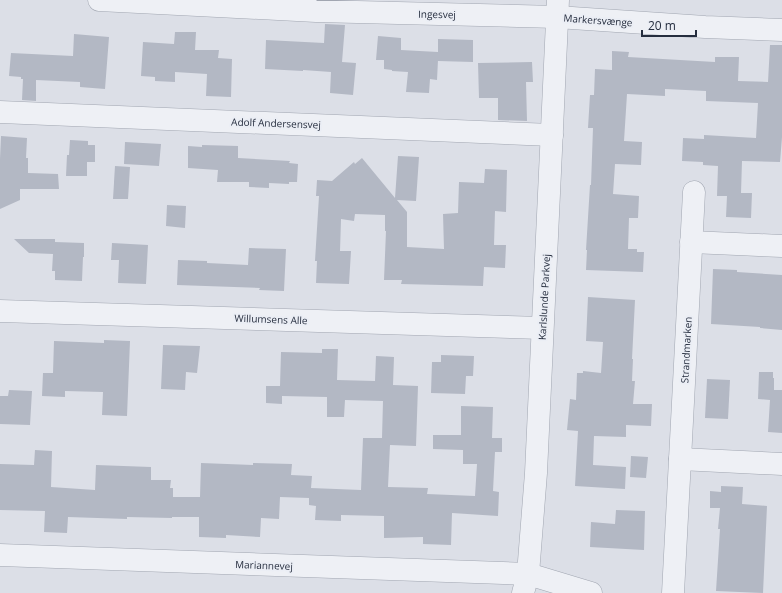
<svg xmlns="http://www.w3.org/2000/svg" width="782" height="593" font-family="'Open Sans',sans-serif">
	<style>
		.building { fill: #b3b8c4 }
		.lines { fill: none; stroke-linecap: round; stroke-linejoin: round }
		.minor-casing { stroke: #a1a6b1; stroke-width: 23 }
		.minor { stroke: #eef0f5; stroke-width: 22 }
		.labels { text-anchor: middle; dominant-baseline: central; stroke-width: 4; stroke-linejoin: round; paint-order: stroke }
		.street-label { font-size: 10px; fill: #252d3e; stroke: #ebeef5 }
	</style>
	<rect width="100%" height="100%" fill="#dcdfe7"/>
	<!-- building -->
	<g class="building">
		<polygon points="325,24 345,25 342,62 356,63 353,95 330,93 331,72 303,70 303,71 265,69 266,40 324,43"/>
		<polygon points="175,32 196,32 195,50 219,50 218,58 232,59 231,97 206,96 207,74 175,72 175,82 155,81 155,77 141,76 143,42 174,44"/>
		<polygon points="74,34 109,37 105,89 80,87 80,82 36,80 36,101 22,100 23,79 21,79 21,77 9,76 11,53 73,56"/>
		<polygon points="378,36 401,38 401,50 438,52 438,39 473,40 473,62 438,61 438,60 437,80 430,79 429,93 406,92 408,72 392,71 392,70 384,69 384,60 376,60"/>
		<polygon points="770,45 782,45 782,137 780,162 742,161 741,193 752,193 751,218 726,217 727,196 717,196 718,166 703,165 703,162 682,161 683,138 704,139 704,135 756,138 758,103 706,101 706,91 665,89 665,96 627,94 624,141 642,142 641,165 615,164 613,194 639,196 638,218 629,218 628,249 637,249 637,252 644,252 643,272 586,270 587,250 586,250 590,185 591,185 593,128 588,128 590,95 594,95 595,69 612,70 612,51 629,52 628,57 715,62 715,57 739,57 738,81 768,82"/>
		<polygon points="532,62 533,82 526,82 527,121 498,120 498,98 479,98 478,63"/>
		<polygon points="1,136 27,138 26,158 28,158 28,173 58,174 59,189 20,189 20,200 0,209 0,159"/>
		<polygon points="70,140 88,141 88,145 95,145 95,162 87,162 87,176 66,176 67,155 69,155"/>
		<polygon points="125,142 161,144 159,166 124,164"/>
		<polygon points="202,145 238,146 238,158 290,161 289,163 298,164 297,182 289,182 289,184 269,183 269,188 249,187 249,182 217,182 218,170 188,168 188,146 202,147"/>
		<polygon points="398,156 419,157 416,201 397,200 407,212 407,247 444,249 443,214 458,213 459,182 484,183 485,169 507,170 506,212 495,211 494,245 506,245 505,268 484,267 483,286 401,284 402,280 384,280 386,231 385,231 385,215 355,214 354,221 341,219 340,251 351,251 349,284 316,283 317,261 315,261 319,196 316,196 317,180 332,181 354,162 355,164 362,158 395,198"/>
		<polygon points="115,166 130,167 128,199 113,199"/>
		<polygon points="167,205 186,206 185,228 166,226"/>
		<polygon points="14,239 55,239 55,242 84,243 84,257 83,257 82,281 55,280 55,271 52,271 53,254 29,253"/>
		<polygon points="112,243 148,245 146,284 118,283 119,260 111,260"/>
		<polygon points="249,248 286,249 284,291 259,290 260,288 177,285 178,260 207,261 207,263 248,265"/>
		<polygon points="713,269 737,270 737,272 782,275 782,330 760,328 760,327 711,324"/>
		<polygon points="588,297 635,300 632,359 633,359 632,381 635,381 633,404 652,404 651,426 626,425 626,437 594,436 593,465 626,467 625,489 575,486 578,431 567,430 570,399 576,400 577,373 583,373 583,371 601,373 603,342 586,341"/>
		<polygon points="104,340 130,341 127,416 102,415 103,392 65,391 65,397 42,396 43,373 53,373 54,341 104,343"/>
		<polygon points="163,345 200,346 197,373 186,372 185,390 161,389"/>
		<polygon points="322,349 338,349 337,380 375,381 376,356 394,357 393,385 418,386 416,446 390,445 388,487 428,488 427,494 475,496 477,464 463,464 463,450 433,449 433,435 461,435 461,406 493,407 492,438 502,438 502,452 495,452 493,491 499,492 498,516 452,513 451,545 423,544 423,537 384,538 384,516 341,515 341,521 315,520 316,506 309,505 309,498 280,497 279,519 261,518 260,537 226,535 226,538 199,537 199,517 172,517 172,518 127,517 127,519 68,517 67,533 44,532 45,511 0,510 0,464 34,465 35,450 52,451 51,487 95,490 96,465 151,467 151,480 171,480 170,488 173,488 173,497 200,497 201,463 253,465 253,463 292,464 291,475 312,476 311,488 361,490 363,438 382,438 383,401 345,400 344,417 327,417 327,397 282,396 282,404 266,403 266,386 280,386 281,352 322,353"/>
		<polygon points="441,355 474,356 473,376 466,376 465,394 431,393 432,362 441,362"/>
		<polygon points="759,372 773,372 773,378 774,378 774,390 782,390 782,433 768,432 770,400 758,399"/>
		<polygon points="707,379 730,380 728,419 705,418"/>
		<polygon points="9,390 32,391 30,425 0,424 0,396 8,396"/>
		<polygon points="631,456 648,457 646,478 630,477"/>
		<polygon points="721,486 743,487 742,504 767,506 763,593 716,591 720,529 718,529 720,508 710,508 710,491 721,492"/>
		<polygon points="616,510 645,511 644,550 590,547 591,522 615,524"/>
	</g>
	<g class="lines">
		<!-- minor casing -->
		<g class="minor-casing">
			<g id="minor">
				<polyline points="99,0 316,11 557,17 705,27 782,30"/>
				<polyline points="0,112 552,135"/>
				<polyline points="691,242 782,246"/>
				<polyline points="0,311 542,328"/>
				<polyline points="680,459 782,464"/>
				<polyline points="0,555 528,574 591,593"/>
				<polyline points="523,593 528,574 536,473 558,0"/>
				<polyline points="673,593 694,192"/>
			</g>
		</g>
		<!-- minor -->
		<use href="#minor" class="minor"/>
	</g>
	<g class="labels">
		<!-- street labels -->
		<g class="street-label">
			<text transform="translate(437 14) rotate(1)">Ingesvej</text>
			<text transform="translate(598 20) rotate(4)">Markersvænge</text>
			<text transform="translate(276 123) rotate(2)">Adolf Andersensvej</text>
			<text transform="translate(544 297) rotate(-87)">Karlslunde Parkvej</text>
			<text transform="translate(271 319) rotate(2)">Willumsens Alle</text>
			<text transform="translate(686 350) rotate(-87)">Strandmarken</text>
			<text transform="translate(264 565) rotate(2)">Mariannevej</text>
		</g>
	</g>
	<!-- scale -->
	<path d="M642 30v6h54v-6" fill="none" stroke="#252d3e" stroke-width="2"/>
	<text x="648" y="30" font-size="12" fill="#252d3e" stroke="#ebeef5" stroke-width="3" paint-order="stroke">20 m</text>
</svg>
